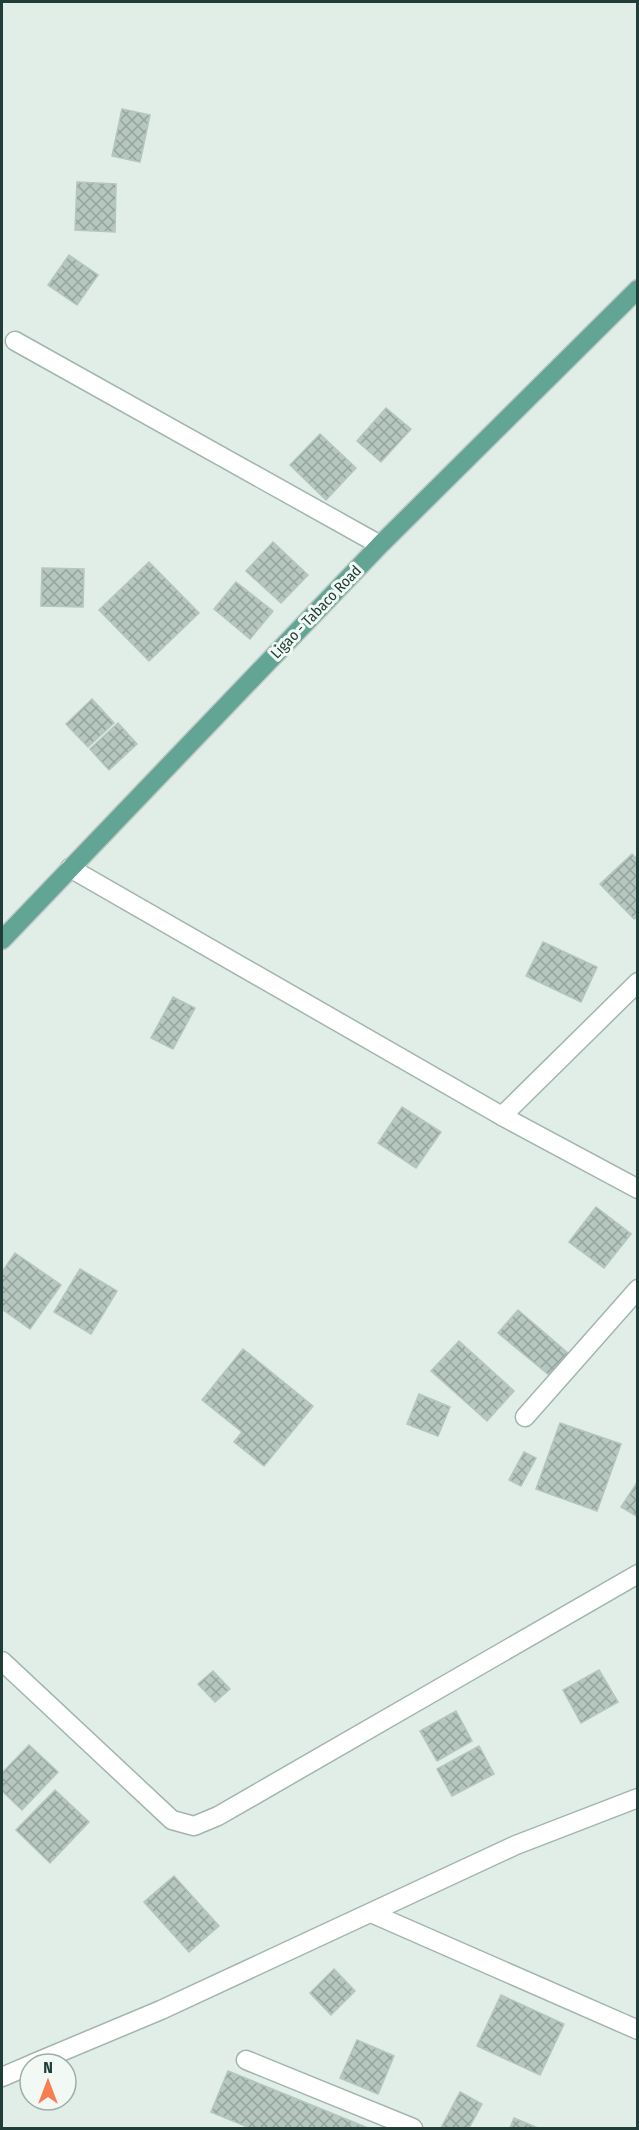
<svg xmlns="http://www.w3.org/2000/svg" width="639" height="2130" font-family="'Fira Sans Condensed',sans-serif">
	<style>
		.building { fill: url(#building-cross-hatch); stroke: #b3c6bf; stroke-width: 1.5 }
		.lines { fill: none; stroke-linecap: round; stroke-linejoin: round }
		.minor-casing { stroke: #a3b5af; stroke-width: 21 }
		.major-casing { stroke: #c1c9c7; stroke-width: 21 }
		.minor { stroke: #fff; stroke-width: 18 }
		.major { stroke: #63a595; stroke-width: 18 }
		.labels { text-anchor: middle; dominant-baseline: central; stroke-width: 6; stroke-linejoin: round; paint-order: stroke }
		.street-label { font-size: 15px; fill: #203e37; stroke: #f2f9f5 }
	</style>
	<defs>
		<pattern id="building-cross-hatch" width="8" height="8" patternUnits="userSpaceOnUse" patternTransform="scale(1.5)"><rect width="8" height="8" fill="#b6c7c0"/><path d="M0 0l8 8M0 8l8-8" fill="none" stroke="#94a39d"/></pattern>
	</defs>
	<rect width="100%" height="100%" fill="#e1ede7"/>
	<!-- building -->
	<g class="building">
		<polygon points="122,109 150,115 140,162 112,156"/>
		<polygon points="77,182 116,184 115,232 75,230"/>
		<polygon points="69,255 98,275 77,305 48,285"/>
		<polygon points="386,408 411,429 381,462 357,441"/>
		<polygon points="320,434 356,468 326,500 290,465"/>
		<polygon points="273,542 308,575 281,603 246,571"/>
		<polygon points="149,562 199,613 149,661 99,610"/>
		<polygon points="42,568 84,569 83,607 41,606"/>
		<polygon points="236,582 273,611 250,639 214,609"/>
		<polygon points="92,699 114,723 88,747 66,724"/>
		<polygon points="118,723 137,744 109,770 90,749"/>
		<polygon points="632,854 638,860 638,916 634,919 600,884"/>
		<polygon points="543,942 597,967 581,1002 526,976"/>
		<polygon points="173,997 195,1008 173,1049 151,1038"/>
		<polygon points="402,1107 441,1132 416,1168 378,1143"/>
		<polygon points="596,1207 631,1234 604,1268 569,1242"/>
		<polygon points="15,1253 61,1285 30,1329 2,1309 2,1272"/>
		<polygon points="80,1269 117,1291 91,1334 54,1312"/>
		<polygon points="518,1310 568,1353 549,1375 498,1333"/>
		<polygon points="459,1341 514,1391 487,1421 431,1371"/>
		<polygon points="243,1349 313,1406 264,1466 234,1442 242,1432 202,1400"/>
		<polygon points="419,1394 450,1407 438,1436 407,1424"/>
		<polygon points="560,1423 621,1444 597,1511 536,1489"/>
		<polygon points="524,1452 536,1458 521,1486 509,1480"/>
		<polygon points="638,1481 638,1517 621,1507"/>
		<polygon points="599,1670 618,1702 581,1723 563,1690"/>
		<polygon points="213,1671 230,1689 215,1702 198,1684"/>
		<polygon points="456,1711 472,1741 437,1761 420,1731"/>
		<polygon points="29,1745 58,1772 22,1810 2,1791 2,1773"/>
		<polygon points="479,1746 494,1774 452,1796 437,1769"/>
		<polygon points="55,1790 89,1822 50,1863 16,1830"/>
		<polygon points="174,1876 219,1926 189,1952 144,1902"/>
		<polygon points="334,1969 355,1991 331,2015 310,1993"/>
		<polygon points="501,1995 564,2024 540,2075 477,2046"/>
		<polygon points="357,2040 394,2056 378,2094 340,2078"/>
		<polygon points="228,2071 368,2128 250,2128 211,2112"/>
		<polygon points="460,2092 482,2104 469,2128 441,2128"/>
		<polygon points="514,2118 538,2128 510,2128"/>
	</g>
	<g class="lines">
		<!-- minor casing -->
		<g class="minor-casing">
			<g id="minor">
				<polyline points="15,341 380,545"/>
				<polyline points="70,868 502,1116 638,1189"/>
				<polyline points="502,1116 638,982"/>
				<polyline points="525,1417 638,1289"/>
				<polyline points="2,1661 172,1820 194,1826 218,1816 638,1574"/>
				<polyline points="371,1913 638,2030"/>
				<polyline points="246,2060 413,2128"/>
				<polyline points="32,2064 161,2010 516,1845 638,1798"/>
				<polyline points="2,2077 30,2065"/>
			</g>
		</g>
		<!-- major casing -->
		<g class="major-casing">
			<polyline id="major" points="2,940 380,545 638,289"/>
		</g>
		<!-- minor -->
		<use href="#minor" class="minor"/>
		<!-- major -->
		<use href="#major" class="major"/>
	</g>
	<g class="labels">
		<!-- street labels -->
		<g class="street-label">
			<text transform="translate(316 612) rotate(-46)">Ligao - Tabaco Road</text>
		</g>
	</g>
	<!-- border -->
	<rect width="639" height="2130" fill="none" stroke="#203e37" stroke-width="6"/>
	<!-- north arrow -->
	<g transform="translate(48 2082)"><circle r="28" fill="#f2f9f5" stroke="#9eaea9" stroke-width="1.5"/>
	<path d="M0-4.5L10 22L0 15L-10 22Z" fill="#fa7d52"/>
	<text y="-9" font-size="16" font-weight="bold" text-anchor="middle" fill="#203e37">N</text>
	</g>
</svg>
